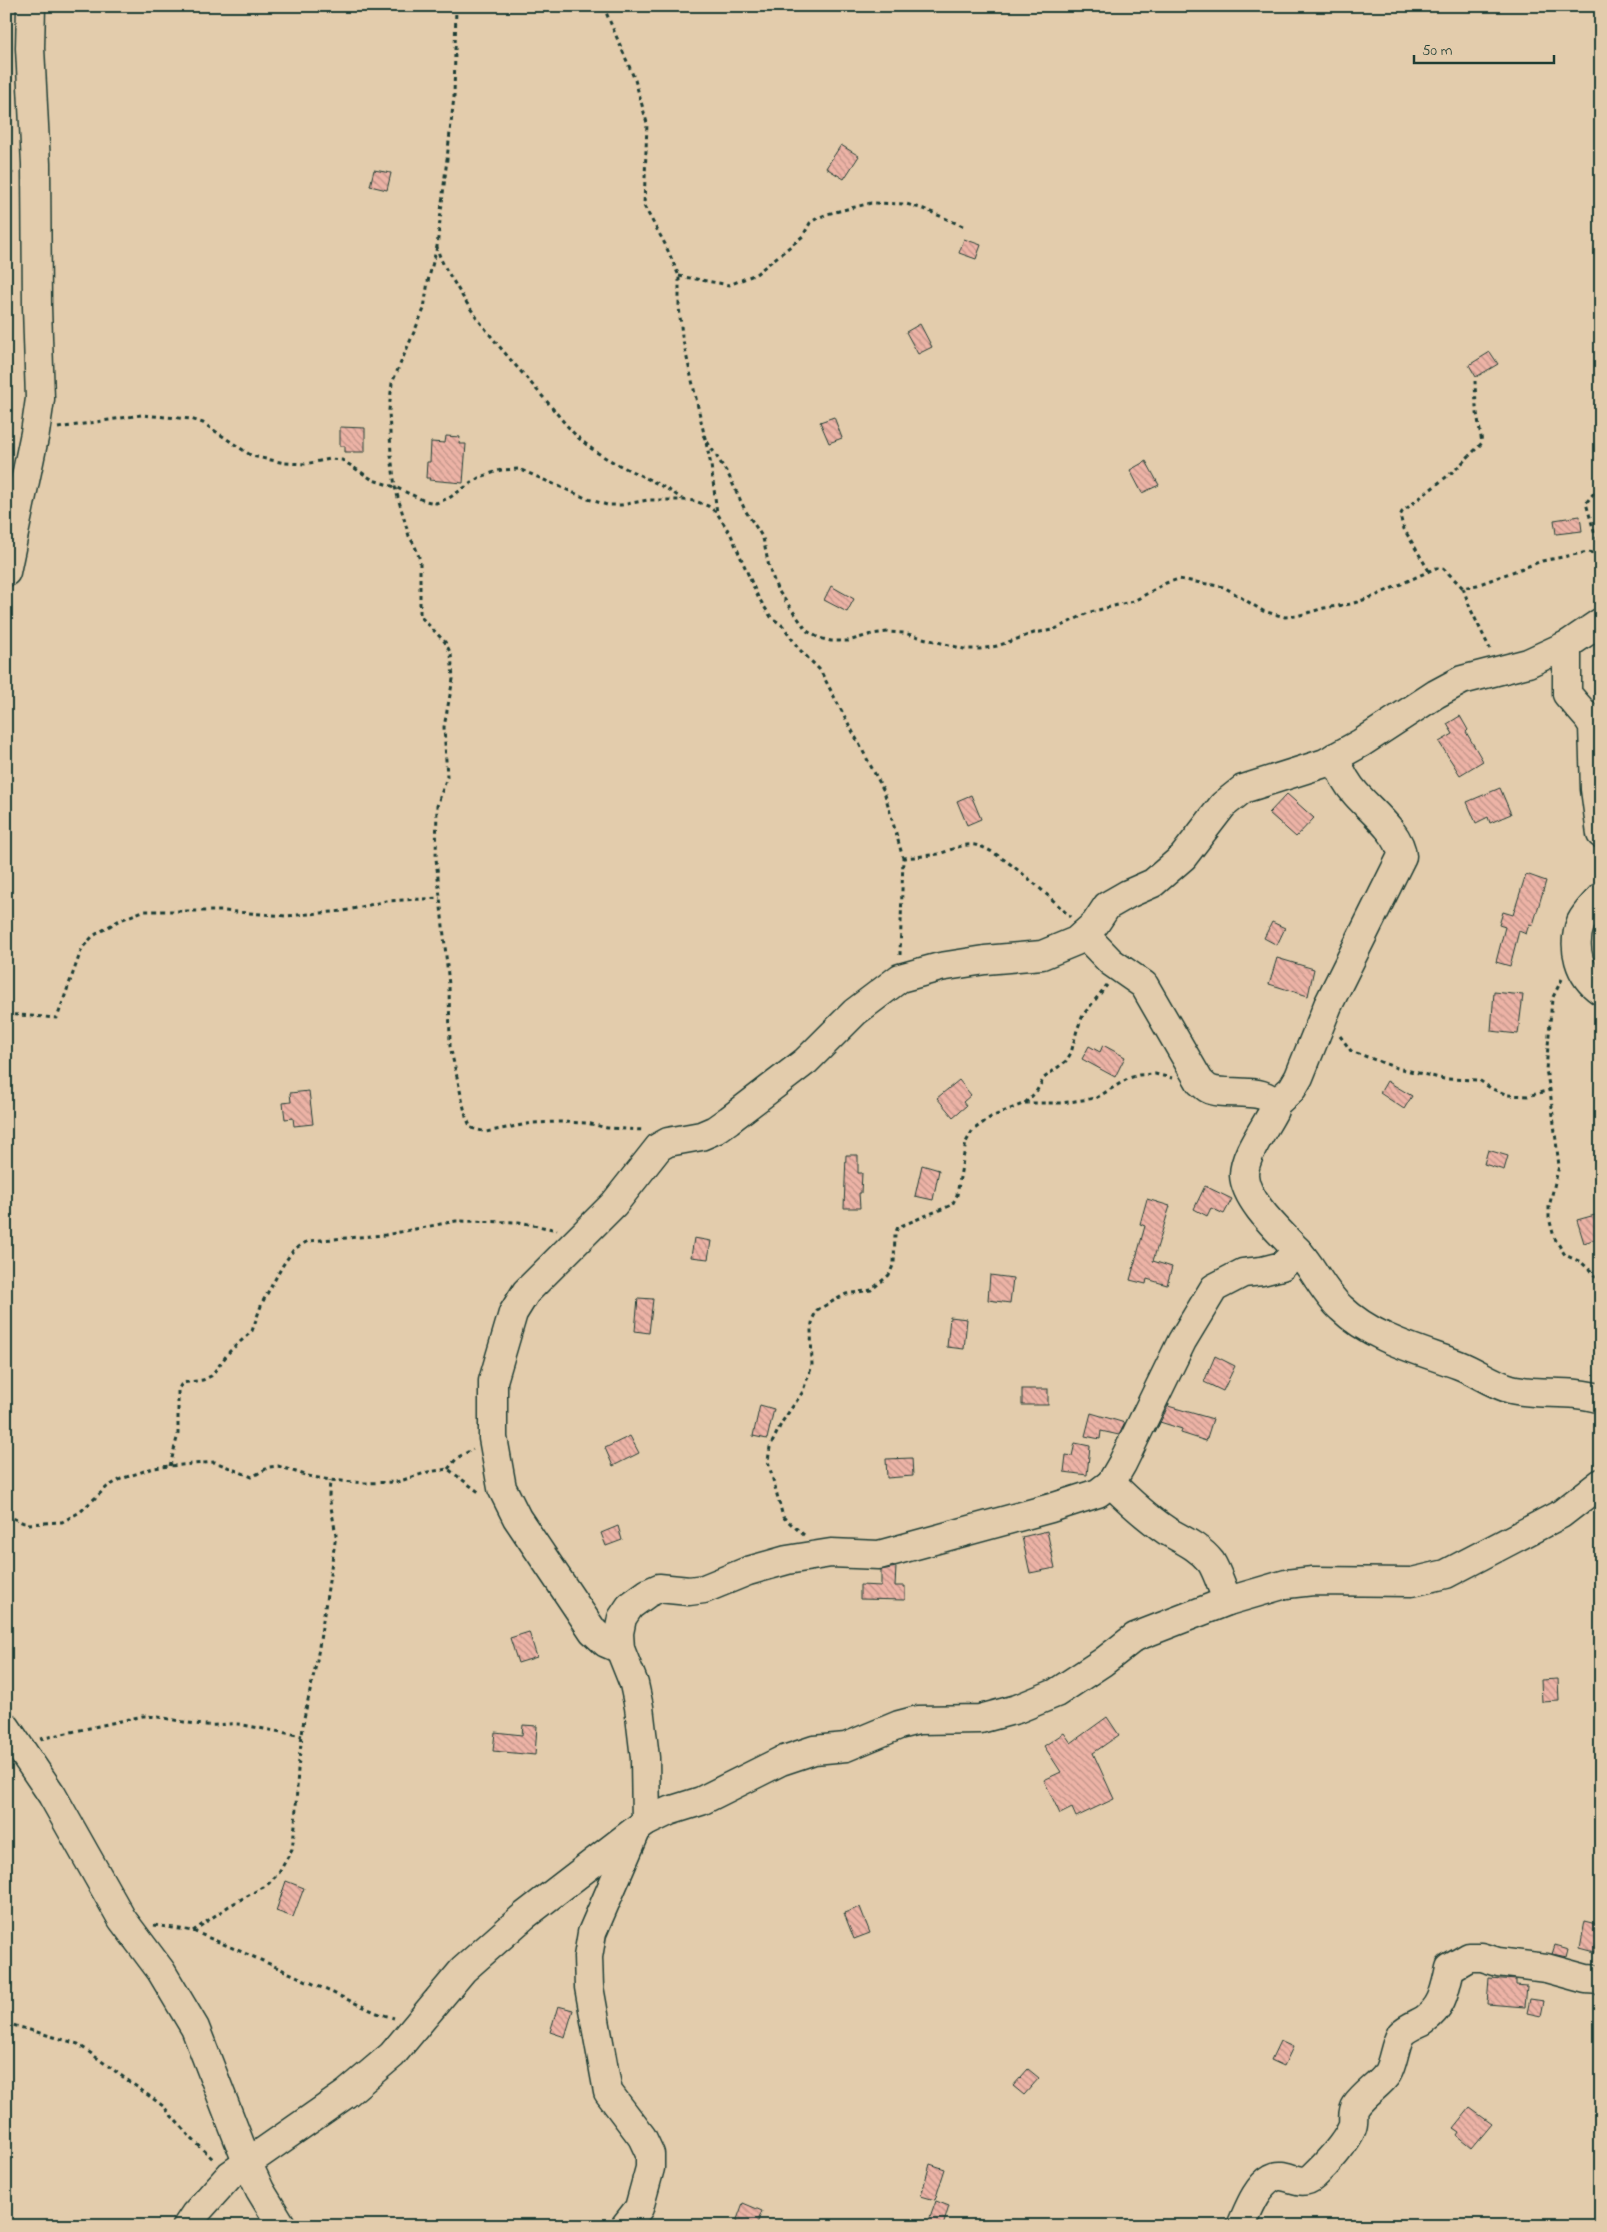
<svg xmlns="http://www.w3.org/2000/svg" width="1607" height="2232" font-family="'Indie Flower',sans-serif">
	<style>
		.building { fill: url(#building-back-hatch); stroke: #1f3d34 }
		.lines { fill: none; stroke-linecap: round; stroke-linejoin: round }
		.minor-casing { stroke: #1f3d34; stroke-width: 31 }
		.path { stroke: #1f3d34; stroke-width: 3; stroke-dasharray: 4 4; stroke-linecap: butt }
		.minor { stroke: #e3ccac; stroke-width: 28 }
	</style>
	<defs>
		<pattern id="building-back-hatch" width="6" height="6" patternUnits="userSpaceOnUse" patternTransform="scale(1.25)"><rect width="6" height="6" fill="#edb3a6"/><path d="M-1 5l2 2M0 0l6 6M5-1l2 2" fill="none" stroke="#bf9388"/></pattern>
	</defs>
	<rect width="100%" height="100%" fill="#e3ccac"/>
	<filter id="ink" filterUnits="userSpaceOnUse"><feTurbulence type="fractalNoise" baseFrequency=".02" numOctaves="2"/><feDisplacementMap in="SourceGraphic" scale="10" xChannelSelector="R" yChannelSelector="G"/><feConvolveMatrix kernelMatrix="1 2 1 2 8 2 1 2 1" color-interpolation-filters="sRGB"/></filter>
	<g filter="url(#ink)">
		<!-- building -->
		<g class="building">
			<polygon points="841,145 859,156 844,179 826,168"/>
			<polygon points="374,170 391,173 387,190 370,186"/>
			<polygon points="964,239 981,245 976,259 959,253"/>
			<polygon points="920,324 932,347 918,354 906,332"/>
			<polygon points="1490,352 1498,364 1476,377 1469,365"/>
			<polygon points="834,417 842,438 829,443 820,422"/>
			<polygon points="340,427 365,428 365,452 345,452 345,446 340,446"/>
			<polygon points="446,436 460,437 459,444 466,444 463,483 429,480 430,478 426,478 427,462 430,462 431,442 445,443"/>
			<polygon points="1146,461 1159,485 1142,493 1130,470"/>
			<polygon points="1580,516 1582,531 1556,534 1554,520"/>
			<polygon points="831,586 854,599 847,612 824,600"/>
			<polygon points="1460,716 1468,730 1466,732 1483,761 1460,775 1439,742 1453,734 1447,724"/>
			<polygon points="1500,788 1511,814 1490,823 1488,817 1476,823 1467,802"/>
			<polygon points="1287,794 1314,818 1296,837 1269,813"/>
			<polygon points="971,795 981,819 967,825 957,801"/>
			<polygon points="1526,874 1546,881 1533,925 1529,924 1526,934 1519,931 1510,966 1496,962 1505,927 1499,925 1503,912 1513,915"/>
			<polygon points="1272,922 1285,928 1277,945 1264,938"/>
			<polygon points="1277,958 1314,969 1308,996 1269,984"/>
			<polygon points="1494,992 1523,995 1518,1034 1491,1031"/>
			<polygon points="1103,1045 1125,1057 1115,1077 1082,1059 1089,1046 1100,1052"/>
			<polygon points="959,1080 971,1095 963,1102 966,1106 953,1117 937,1098"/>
			<polygon points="1387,1081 1412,1096 1404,1109 1380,1093"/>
			<polygon points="309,1091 313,1124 294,1126 293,1118 285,1119 283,1103 291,1102 290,1093"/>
			<polygon points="1488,1150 1508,1156 1504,1170 1484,1164"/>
			<polygon points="846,1155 858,1155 858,1173 862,1173 861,1193 859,1193 860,1208 844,1208"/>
			<polygon points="922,1165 939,1170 933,1200 915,1196"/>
			<polygon points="1205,1186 1232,1199 1224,1214 1211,1208 1207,1216 1194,1209"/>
			<polygon points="1147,1199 1170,1206 1153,1261 1172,1267 1167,1285 1147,1279 1146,1284 1130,1280 1145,1226 1140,1224"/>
			<polygon points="1595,1215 1601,1237 1584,1243 1577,1220"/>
			<polygon points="694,1238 711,1241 708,1259 691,1257"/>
			<polygon points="990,1275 1013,1278 1010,1303 988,1300"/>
			<polygon points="638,1298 653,1299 649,1333 635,1331"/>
			<polygon points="950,1317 967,1319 964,1349 947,1347"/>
			<polygon points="1215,1356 1235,1366 1223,1391 1204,1382"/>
			<rect x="1022" y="1389" width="26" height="16"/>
			<polygon points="1169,1404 1168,1406 1213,1419 1206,1441 1181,1433 1182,1429 1160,1422 1155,1433"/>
			<polygon points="760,1405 774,1409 767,1439 753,1436"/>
			<polygon points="1091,1413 1125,1423 1119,1435 1101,1431 1100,1439 1085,1436"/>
			<polygon points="630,1436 639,1453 613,1466 605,1448"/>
			<polygon points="1075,1443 1090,1446 1087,1475 1064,1472 1066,1455 1072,1456"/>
			<polygon points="912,1458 913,1476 887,1478 886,1459"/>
			<polygon points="618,1526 622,1540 606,1546 601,1533"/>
			<polygon points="1047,1531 1055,1568 1030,1573 1022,1537"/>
			<polygon points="896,1567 895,1586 905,1586 905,1600 860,1599 860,1585 881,1586 881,1570"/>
			<polygon points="529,1632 537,1657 518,1663 510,1638"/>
			<polygon points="1558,1679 1559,1701 1542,1702 1541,1680"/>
			<polygon points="1107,1717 1119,1735 1093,1753 1114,1799 1076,1817 1072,1808 1060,1814 1044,1780 1061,1772 1044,1746 1064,1733 1071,1743"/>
			<polygon points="523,1725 537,1726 535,1755 493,1751 495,1732 522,1735"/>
			<polygon points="286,1881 304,1888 293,1917 276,1911"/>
			<polygon points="860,1907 870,1933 854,1939 844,1913"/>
			<polygon points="1585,1921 1601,1925 1595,1952 1580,1948"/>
			<polygon points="1555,1945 1569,1949 1567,1957 1552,1954"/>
			<polygon points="1489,1978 1516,1980 1516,1985 1527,1986 1525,2007 1487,2004"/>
			<polygon points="1530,1999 1544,2001 1541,2016 1527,2013"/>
			<polygon points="558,2006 573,2010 565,2037 550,2032"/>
			<polygon points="1280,2041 1293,2047 1284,2066 1271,2060"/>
			<polygon points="1028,2069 1039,2078 1024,2095 1013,2086"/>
			<polygon points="1470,2108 1492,2124 1472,2148 1457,2136 1459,2133 1453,2129"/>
			<polygon points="930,2164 945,2169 935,2200 921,2196"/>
			<polygon points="936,2201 949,2206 943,2226 927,2226"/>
			<polygon points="743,2203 762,2211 756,2226 746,2226 736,2222"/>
		</g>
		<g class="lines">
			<!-- minor casing -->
			<g class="minor-casing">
				<g id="minor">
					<polyline points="6,572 35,433 40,399 37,307 36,164 30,48 31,6"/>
					<polyline points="1567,645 1567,694 1588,718 1593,726 1595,789 1601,834"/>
					<path d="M1601,897C1594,905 1586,912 1581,922C1571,947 1579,976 1601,991"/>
					<path d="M1084,934L1111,962L1144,985L1200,1082C1203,1084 1206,1088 1209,1089C1225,1097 1275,1084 1274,1110C1265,1128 1244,1155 1244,1175C1245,1200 1279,1231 1295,1248C1313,1266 1322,1291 1341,1308C1373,1339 1419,1350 1459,1365C1477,1372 1492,1384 1511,1389C1540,1396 1572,1389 1601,1399"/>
					<path d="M1274,1105L1292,1089L1299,1077L1328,1005L1402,856C1401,834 1370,810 1356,794C1346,783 1340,771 1335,757"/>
					<path d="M1111,1483C1129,1501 1146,1517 1167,1531C1183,1540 1199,1547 1211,1562C1218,1573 1222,1589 1228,1601"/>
					<polyline points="620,1649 606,1643 593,1631 517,1518 502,1488 493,1438 493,1381 513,1313 526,1292 614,1204 659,1147 668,1142 701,1136 715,1130 729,1120 806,1061 855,1012 900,978 940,967 985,960 1042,955 1076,941 1095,924 1107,906 1128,894 1153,883 1183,857 1223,805 1243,789 1325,763 1361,743 1436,694 1462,680 1528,663 1567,645 1601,622"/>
					<polyline points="6,1727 52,1795 122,1919 161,1971 195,2028 247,2162 260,2190 282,2226"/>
					<polyline points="646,1822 645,1758 639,1707 634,1684 620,1649 619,1633 622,1618 630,1606 648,1593 659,1588 689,1591 704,1589 748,1571 787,1560 831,1553 879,1555 1051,1508 1098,1493 1111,1483 1122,1464 1182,1341 1214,1288 1243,1273 1262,1271 1282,1266 1298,1251"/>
					<polyline points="187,2226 195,2214 230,2175 346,2094 392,2055 463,1970 524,1916 646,1822 669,1811 701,1801 781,1761 814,1750 846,1747 899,1725 918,1720 980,1719 1017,1709 1056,1693 1103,1662 1135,1637 1228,1601 1286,1584 1313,1581 1412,1582 1446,1574 1561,1514 1601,1483"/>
					<polyline points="625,2226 639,2208 650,2168 650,2154 642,2137 608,2092 589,1987 588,1957 592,1933 636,1831"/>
					<path d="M1241,2226C1248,2211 1256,2187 1272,2178C1287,2170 1300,2189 1314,2176C1326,2165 1346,2143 1352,2128C1355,2121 1351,2113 1356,2106C1364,2094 1382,2083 1387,2074C1394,2062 1394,2046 1401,2034C1406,2028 1417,2024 1424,2020C1443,2007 1445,1989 1450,1968L1469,1957H1482L1498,1962L1546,1968L1586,1979L1601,1980"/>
				</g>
			</g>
			<!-- path -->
			<g class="path">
				<path d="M456,6L454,97L437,247C440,261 448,272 455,284C479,326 512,361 543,397C558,414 569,431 587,445C615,468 653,477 682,499"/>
				<polyline points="605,6 605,10 635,80 647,123 644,206 665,244 679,276 679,306 682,336 711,465 717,513"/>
				<polyline points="6,167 13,174"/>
				<polyline points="437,247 428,281 424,309 392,383 389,410 391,455 395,487 409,536 415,546 420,560 420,616 445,642 451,654 452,666 453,679 444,727 447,777 437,806 436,858 449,985 450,1046 466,1117 471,1128 486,1132 532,1123 560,1122 587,1123 607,1128 644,1130"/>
				<polyline points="679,276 729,285 756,274 803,236 810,223 816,219 827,214 871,203 906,204 924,209 965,227"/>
				<polyline points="58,428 141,415 191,419 203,423 252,456 285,463 305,464 330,459 342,460 373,480 395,487 425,501 436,503 449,498 480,477 501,470 519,469 588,499 607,505 621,505 648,500 683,500 695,501 708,506 717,513 731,535 758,597 771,617 783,626 799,649 820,670 884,791 903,858 900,955"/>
				<polyline points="703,435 729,476 745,510 763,538 769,567 777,589 807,631 819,638 831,641 848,641 872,634 887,632 904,633 964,649 980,649 997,646 1034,633 1053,630 1090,612 1134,601 1166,583 1179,579 1224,587 1263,611 1285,617 1297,616 1324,608 1351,604 1375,596 1436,568 1443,568 1463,588 1477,585 1542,561 1588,552 1595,553 1601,557"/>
				<polyline points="1601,556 1586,503 1601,484"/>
				<polyline points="1429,571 1404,529 1400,516 1402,512 1455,470 1482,443 1476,407 1475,381"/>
				<polyline points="1463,588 1470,608 1490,649"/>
				<path d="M903,858C914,857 926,856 938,854C950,851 962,843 975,845C998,848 1054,900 1070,917"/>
				<polyline points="1562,979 1552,999 1546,1070 1550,1090 1559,1166 1549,1207 1549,1218 1554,1237 1565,1255 1581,1262 1592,1272 1601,1285"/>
				<polyline points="6,1014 57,1018 82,948 93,936 118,921 143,911 224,911 286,916 344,911 386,901 440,898"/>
				<polyline points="1340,1036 1351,1051 1397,1068 1444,1079 1479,1080 1492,1089 1508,1095 1528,1096 1550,1090"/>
				<polyline points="1025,1103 1036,1092 1044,1078 1066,1061 1071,1053 1077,1030 1083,1015 1107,985"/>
				<polyline points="170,1466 178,1434 178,1390 182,1383 203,1380 211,1376 230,1351 252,1331 262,1303 283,1265 294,1249 308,1241 385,1235 456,1221 519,1222 557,1230"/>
				<polyline points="448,1469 457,1458 473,1449"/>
				<polyline points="6,1515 26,1524 62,1522 80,1512 107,1487 121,1479 153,1468 170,1466 215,1462 252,1477 269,1467 278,1466 308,1476 330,1480 365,1483 397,1482 428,1472 448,1469 480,1493"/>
				<polyline points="804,1535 783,1517 768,1461 770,1447 782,1422 802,1393 812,1366 811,1329 813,1318 817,1310 846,1294 871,1290 889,1275 894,1263 895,1234 898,1227 952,1205 957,1195 966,1142 973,1130 991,1117 1025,1103 1062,1103 1096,1098 1129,1078 1139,1075 1155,1074 1172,1078"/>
				<path d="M40,1739L143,1716C165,1716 185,1724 206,1725C217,1726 227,1723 238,1724L302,1736"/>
				<polyline points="154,1925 193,1931 263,1961 377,2013 394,2018"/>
				<polyline points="193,1931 229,1906 267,1885 279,1873 292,1849 295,1825 298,1769 304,1718 317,1660 336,1535 329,1496 330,1480"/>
				<polyline points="6,2023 78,2044 163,2106 190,2137 214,2160"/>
			</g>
			<!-- minor -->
			<use href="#minor" class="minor"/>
		</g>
	</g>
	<!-- margin -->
	<rect width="1607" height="2232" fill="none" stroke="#e3ccac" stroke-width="25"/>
	<rect x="12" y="12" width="1582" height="2207" fill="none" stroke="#1f3d34" stroke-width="2" filter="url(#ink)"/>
	<!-- scale -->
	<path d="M1414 55v8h140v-8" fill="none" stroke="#1f3d34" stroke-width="2.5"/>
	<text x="1422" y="55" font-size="15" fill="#1f3d34" stroke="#e3ccac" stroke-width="4" paint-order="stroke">50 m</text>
</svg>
